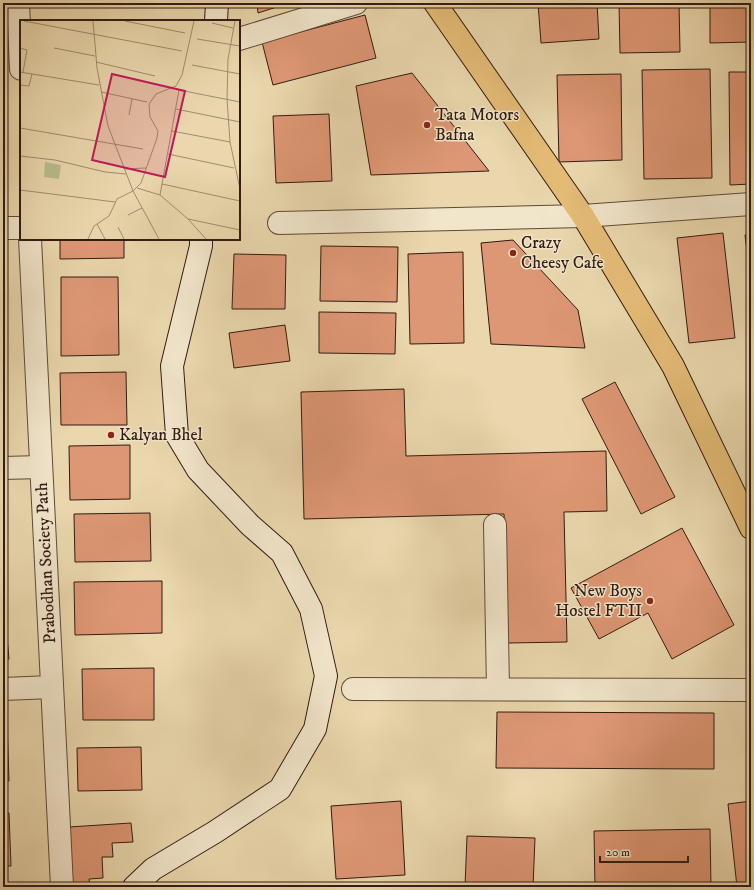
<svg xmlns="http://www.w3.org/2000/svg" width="754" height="890" font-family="'IM FELL DW Pica',serif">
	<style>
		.building { fill: #de9774; stroke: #311b12 }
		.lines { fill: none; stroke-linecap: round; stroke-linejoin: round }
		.street-casing { stroke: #5f4a39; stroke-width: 24 }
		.secondary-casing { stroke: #311b12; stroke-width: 24 }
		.primary-casing { stroke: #311b12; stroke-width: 24 }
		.street { stroke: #f1e5ca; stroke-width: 22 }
		.secondary { stroke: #f1e5ca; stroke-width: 22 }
		.primary { stroke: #e5bc76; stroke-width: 22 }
		.poi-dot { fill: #8f2418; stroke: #f1e5ca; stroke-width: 1.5 }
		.labels { text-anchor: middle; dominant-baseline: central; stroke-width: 3; stroke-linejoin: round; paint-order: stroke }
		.poi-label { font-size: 17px; fill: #311b12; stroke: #f1e5ca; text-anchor: start }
		.street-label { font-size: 17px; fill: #311b12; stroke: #f1e5ca }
		.inset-road { fill: none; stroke: #a08c6f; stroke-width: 1 }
		.view { fill: #c2185b; fill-opacity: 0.15; stroke: #c2185b; stroke-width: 2 }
		.inset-edge { fill: none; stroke: #311b12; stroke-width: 2 }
	</style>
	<rect width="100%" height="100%" fill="#ead7ad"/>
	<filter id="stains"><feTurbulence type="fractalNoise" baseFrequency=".005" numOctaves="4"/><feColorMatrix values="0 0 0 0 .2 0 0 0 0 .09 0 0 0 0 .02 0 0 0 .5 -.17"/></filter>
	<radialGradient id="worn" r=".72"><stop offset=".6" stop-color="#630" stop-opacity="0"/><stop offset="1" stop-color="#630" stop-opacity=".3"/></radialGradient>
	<!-- building -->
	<g class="building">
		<polygon points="257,3 289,3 258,13"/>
		<polygon points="538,3 597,3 599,39 541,43"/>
		<polygon points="619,3 679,3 680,52 620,53"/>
		<polygon points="710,3 751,3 751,42 710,43"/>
		<polygon points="365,15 376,58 273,85 262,42"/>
		<polygon points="710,69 712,178 644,179 642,70"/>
		<polygon points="729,72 751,72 751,184 730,185"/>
		<polygon points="412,73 489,171 371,175 356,86"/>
		<polygon points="621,74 622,160 559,162 557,75"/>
		<polygon points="329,114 332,181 276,183 273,116"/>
		<polygon points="723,233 735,338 689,343 677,238"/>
		<polygon points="751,234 751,285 745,235"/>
		<polygon points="60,239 124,239 124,258 60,259"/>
		<polygon points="513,240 578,310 585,348 491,344 481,243"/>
		<polygon points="321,246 398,247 397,302 320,301"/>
		<polygon points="463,252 464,343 410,344 408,254"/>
		<polygon points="234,254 286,255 285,309 232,309"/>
		<polygon points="61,277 118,277 119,355 61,356"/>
		<polygon points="319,312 396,313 395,354 319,353"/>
		<polygon points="285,325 290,361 234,368 229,333"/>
		<polygon points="126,372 127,425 61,425 60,373"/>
		<polygon points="615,382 675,497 641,514 582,399"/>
		<polygon points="404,389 406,456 606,451 607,511 564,512 567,642 508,643 504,514 304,519 301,392"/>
		<polygon points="130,445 130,499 70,500 69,446"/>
		<polygon points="150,513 151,561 75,562 74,514"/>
		<polygon points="682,528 734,625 672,659 648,613 599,639 571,588"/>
		<polygon points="162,581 162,633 75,635 74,582"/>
		<polygon points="3,595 9,659 3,660"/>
		<polygon points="154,668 154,720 83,720 82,669"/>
		<polygon points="497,712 714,713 714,769 496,768"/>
		<polygon points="7,721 9,781 3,781 3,722"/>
		<polygon points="141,747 142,790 78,791 77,748"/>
		<polygon points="401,801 405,875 336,879 331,806"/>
		<polygon points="751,801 751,887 737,887 728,804"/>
		<polygon points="3,813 9,813 11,866 3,866"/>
		<polygon points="131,823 133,842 112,843 113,857 102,857 103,878 89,879 90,887 73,887 69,827"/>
		<polygon points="710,829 711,887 595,887 594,831"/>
		<polygon points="467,836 535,838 533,887 465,887"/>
	</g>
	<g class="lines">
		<!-- street casing -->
		<g class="street-casing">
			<g id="street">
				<polyline points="18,3 21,69"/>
				<polyline points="239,39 356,3"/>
				<polyline points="279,223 583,216 751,204"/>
				<polyline points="3,228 21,228"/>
				<polyline points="30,239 62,887"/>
				<polyline points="3,468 41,467"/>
				<polyline points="495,525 498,689"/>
				<polyline points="3,689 52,687"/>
				<polyline points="353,689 751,690"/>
			</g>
		</g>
		<!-- secondary casing -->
		<g class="secondary-casing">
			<g id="secondary">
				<polyline points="216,21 217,3"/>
				<polyline points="134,887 153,869 215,832 280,789 315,729 326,676 311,609 282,553 250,525 198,470 177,435 172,366 201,246 201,239"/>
			</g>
		</g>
		<!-- primary casing -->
		<g class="primary-casing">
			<polyline id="primary" points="435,3 583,216 673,366 751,528"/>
		</g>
		<!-- street -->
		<use href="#street" class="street"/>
		<!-- secondary -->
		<use href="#secondary" class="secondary"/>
		<!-- primary -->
		<use href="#primary" class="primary"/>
	</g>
	<!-- markers -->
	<g class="poi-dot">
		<circle cx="427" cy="125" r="4"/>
		<circle cx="513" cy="253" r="4"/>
		<circle cx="111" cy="435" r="4"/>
		<circle cx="650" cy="601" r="4"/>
	</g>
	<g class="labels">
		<!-- poi labels -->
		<g class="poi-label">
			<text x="435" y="115">Tata Motors<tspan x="435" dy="20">Bafna</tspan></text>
			<text x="521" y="243">Crazy<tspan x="521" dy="20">Cheesy Cafe</tspan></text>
			<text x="119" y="435">Kalyan Bhel</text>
			<text x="642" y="591" text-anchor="end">New Boys<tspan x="642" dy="20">Hostel FTII</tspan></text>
		</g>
		<!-- street labels -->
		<g class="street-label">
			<text transform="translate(46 563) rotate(-93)">Prabodhan Society Path</text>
		</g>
	</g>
	<!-- overview -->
	<g transform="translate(20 20)">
		<rect width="220" height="220" fill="#ead7ad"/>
		<path d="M25,142L41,145L39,159L24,157Z" fill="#b7be8a"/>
		<path class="inset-road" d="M4,1L162,31M73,1L77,48L88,106L113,171L139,219M105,1L165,13M215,1L208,39L207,79L210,122L220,169M192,3L213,8M177,19L220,26M0,28L7,30L3,52M34,28L75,36M76,42L135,56M172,45L220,54M0,52L79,65M0,65L9,66L12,54M81,72L127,82M156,89L220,102M109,95L112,79M0,108L123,129M152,111L210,122M148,134L214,148M0,136L35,140L85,152L106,154M104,149L126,148M142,164L220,181M117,168L140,175L168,199L220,210M0,170L95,182M113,171L121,163L137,118L138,111L130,97L129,84L136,74L156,66L162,55L174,1M140,175L159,70L220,82M108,195L122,188M168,199L186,219M77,204L85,219M98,207L104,219M68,219L74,206L89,196L97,179L113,171"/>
		<path class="view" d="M92,54L165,71L145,157L72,140Z"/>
		<rect width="220" height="220" class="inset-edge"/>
	</g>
	<!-- margin -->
	<rect width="754" height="890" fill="none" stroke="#ead7ad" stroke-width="16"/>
	<rect x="4" y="4" width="746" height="882" fill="none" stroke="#311b12" stroke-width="2"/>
	<rect x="8" y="8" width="738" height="874" fill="none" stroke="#311b12"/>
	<!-- scale -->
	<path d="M600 856v6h88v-6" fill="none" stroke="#311b12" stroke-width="2"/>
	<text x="606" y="856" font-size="12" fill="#311b12" stroke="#f1e5ca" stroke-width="3" paint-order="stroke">20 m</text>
	<rect width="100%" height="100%" filter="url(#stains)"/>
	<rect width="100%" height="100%" fill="url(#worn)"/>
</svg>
